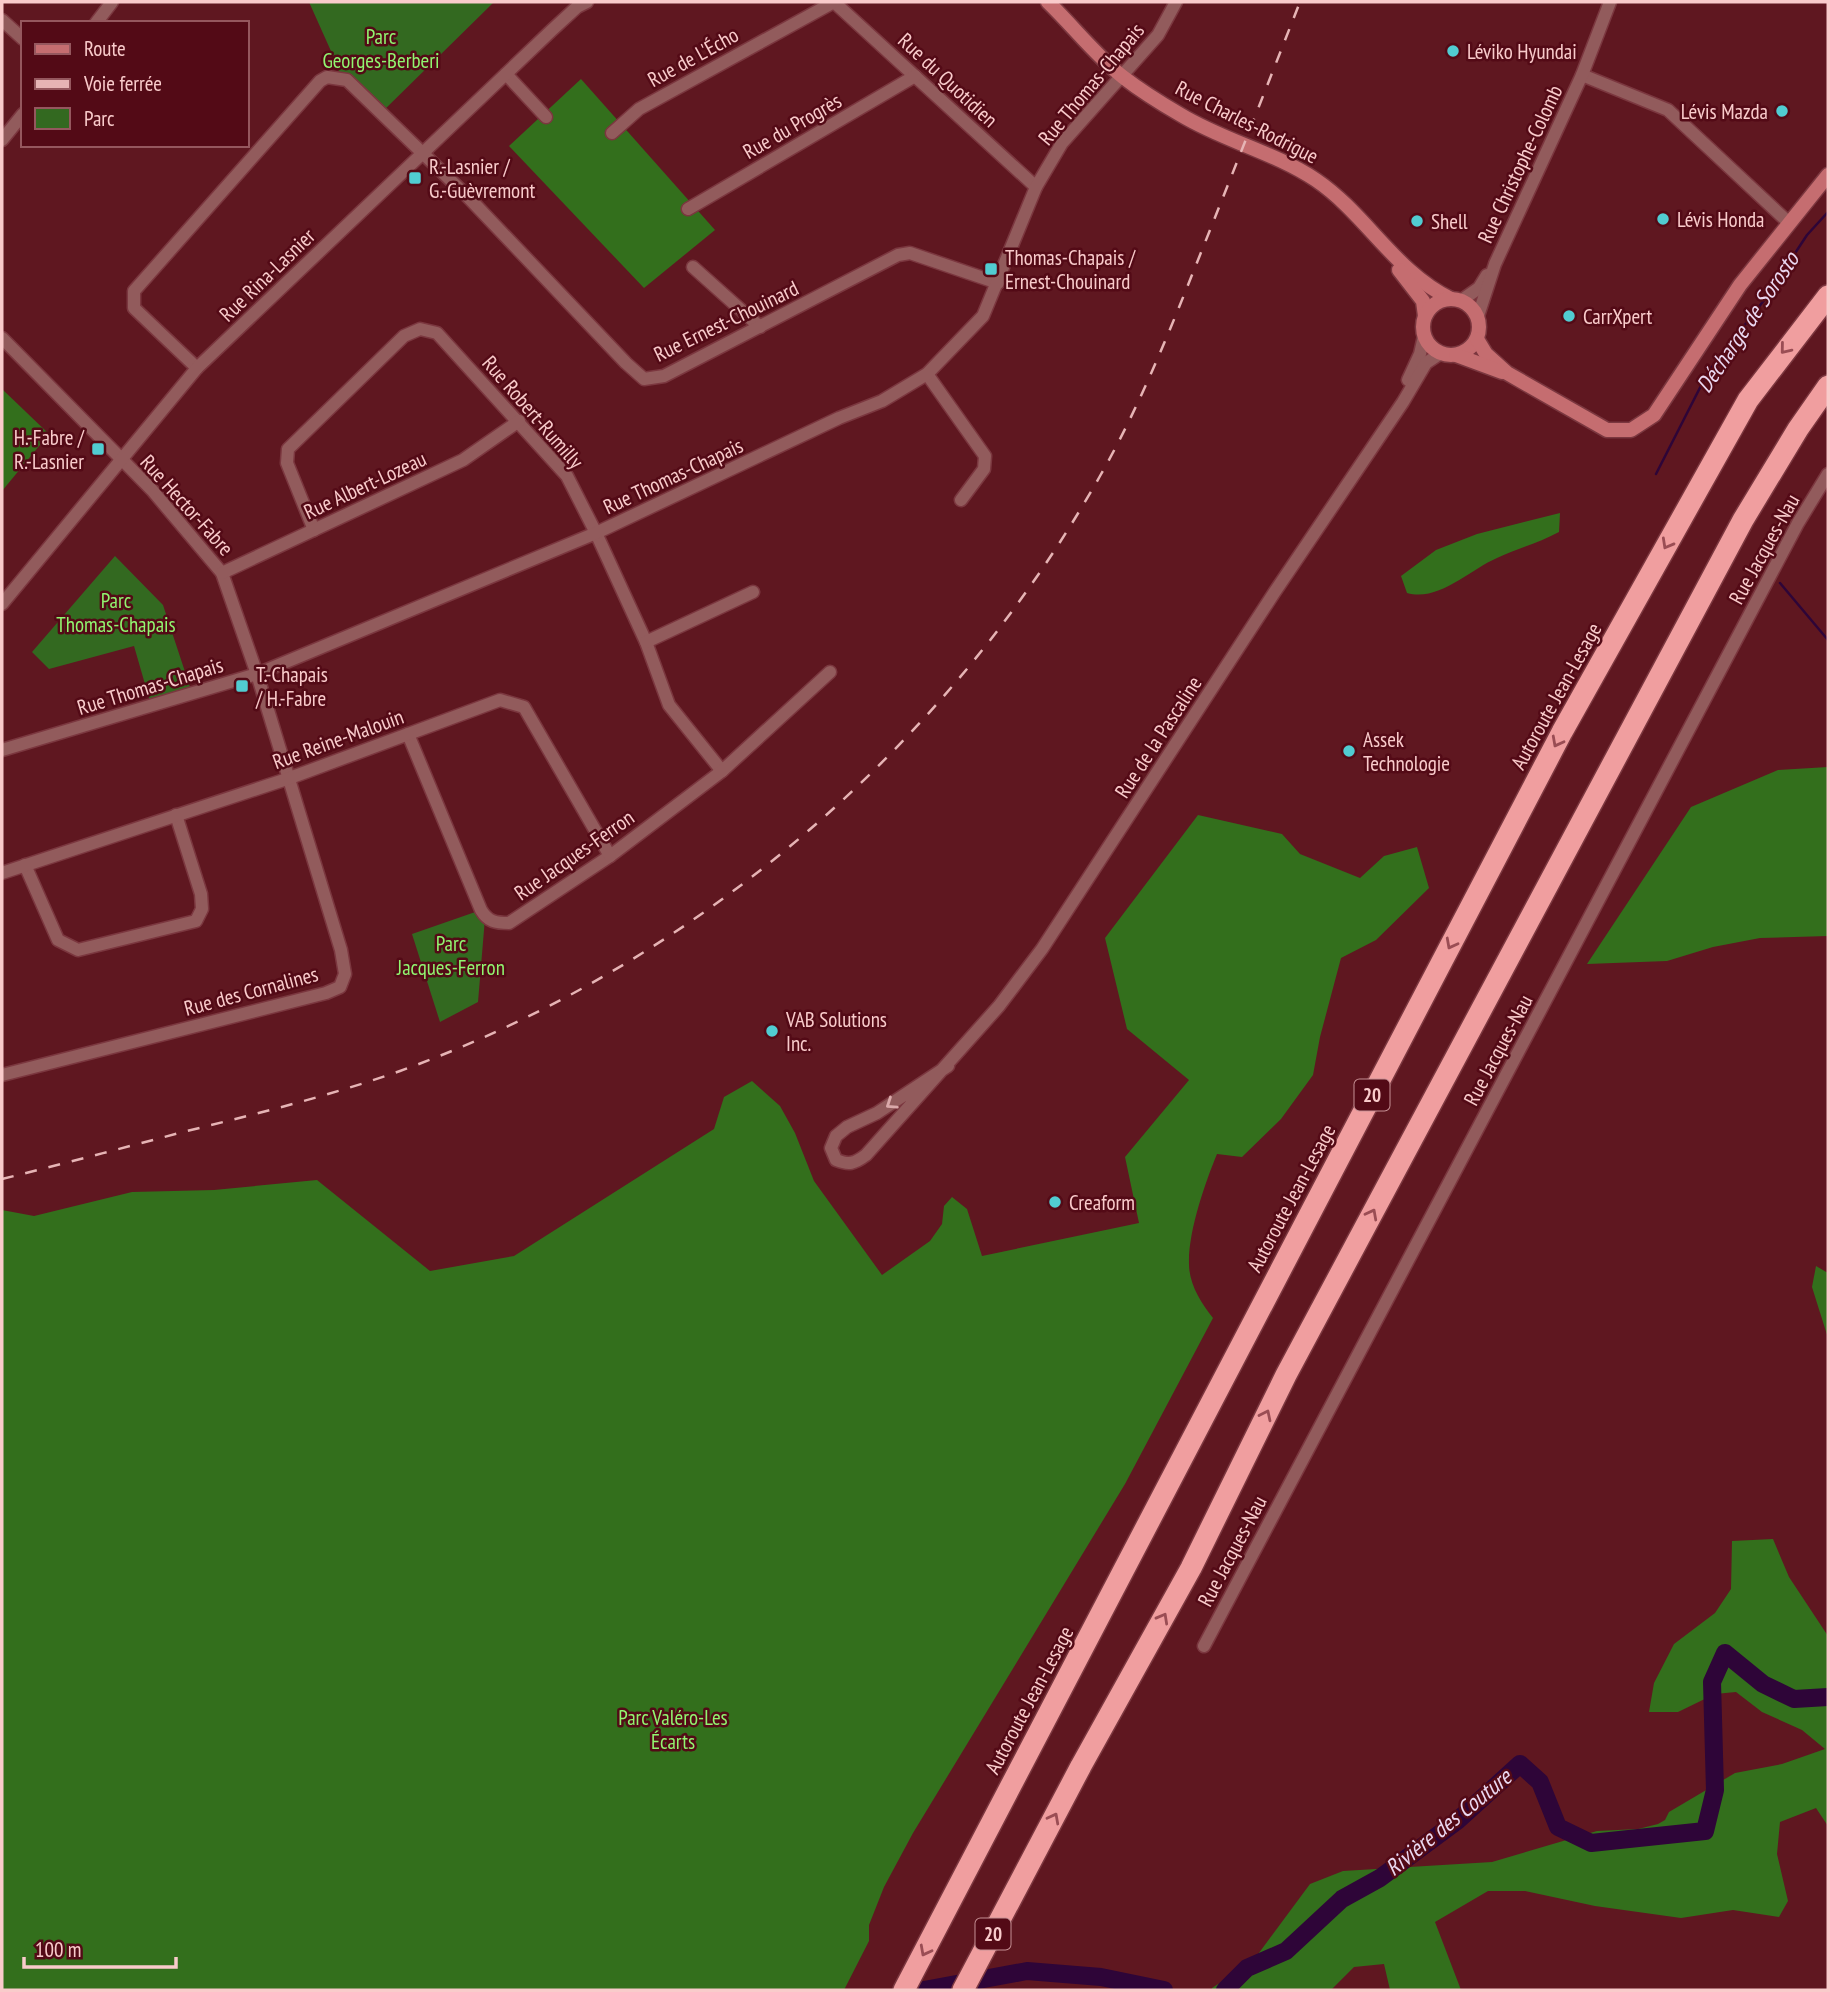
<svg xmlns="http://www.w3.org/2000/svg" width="1830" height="1992" font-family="'PT Sans Narrow',sans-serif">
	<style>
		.green { fill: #336920 }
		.forest { fill: #336f1c }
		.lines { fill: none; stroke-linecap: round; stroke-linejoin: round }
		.stream { stroke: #2e0538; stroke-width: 2.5 }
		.river { stroke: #2e0538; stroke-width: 18 }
		.street-casing { stroke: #7b373f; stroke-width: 15 }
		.secondary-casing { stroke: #7b373f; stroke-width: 17 }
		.highway-casing { stroke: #7b373f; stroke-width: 24 }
		.street { stroke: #925b5c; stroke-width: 12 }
		.secondary { stroke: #c56d70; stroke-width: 14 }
		.highway { stroke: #f09e9f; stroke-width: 21 }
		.rail { stroke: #e6b4b5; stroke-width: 2.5; stroke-dasharray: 12 12; stroke-linecap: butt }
		.oneway { stroke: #9a4d54 }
		.oneway2 { stroke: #daa9aa }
		.poi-dot { fill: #51ccd1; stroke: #530a16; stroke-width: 2.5 }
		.labels { text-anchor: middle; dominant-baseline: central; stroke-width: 5; stroke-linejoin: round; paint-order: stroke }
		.shield { fill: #530a16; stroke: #c79195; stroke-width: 2 }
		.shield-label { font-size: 19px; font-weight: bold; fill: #f9cbcb }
		.park-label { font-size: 21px; fill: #91f570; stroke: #530a16 }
		.poi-label { font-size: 21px; fill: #f9cbcb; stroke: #530a16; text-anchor: start }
		.street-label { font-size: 21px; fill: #f9cbcb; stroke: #530a16 }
		.water-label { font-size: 23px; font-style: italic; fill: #ebd8f1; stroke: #530a16 }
	</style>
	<rect width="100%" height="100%" fill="#5f1720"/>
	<!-- green -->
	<g class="green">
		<polygon points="309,2 494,2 380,114 337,77 339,69"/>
		<polygon points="115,556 163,605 192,693 151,705 134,646 49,669 32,652"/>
		<polygon points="481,910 485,918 478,1002 440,1022 412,934"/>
	</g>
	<!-- forest -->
	<g class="forest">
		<polygon points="581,79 715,230 644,288 509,146"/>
		<polygon points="2,389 49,434 2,491"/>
		<path d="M1560,513L1559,532C1539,543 1518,548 1497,558C1469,570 1439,602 1407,593L1401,576L1436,550L1477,534Z"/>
		<polygon points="1828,767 1828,936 1760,938 1713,947 1667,961 1587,964 1691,807 1778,770"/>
		<path d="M1198,815L1282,834L1300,854L1360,878L1384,856L1417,847L1429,888L1376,940L1341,958L1320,1037L1313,1075L1281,1119L1242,1157L1217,1154C1205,1183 1188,1232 1189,1264C1189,1284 1201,1303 1213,1318L1125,1484L913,1833L884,1887L869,1925V1941L844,1990H2V1210L34,1216L132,1192L214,1190L317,1180L430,1271L514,1256L714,1129L724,1097L752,1081L780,1106L795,1133L814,1181L882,1275L930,1241L942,1224L944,1206L952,1197L967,1209L982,1256L1139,1223L1125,1157L1189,1080L1127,1029L1105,938Z"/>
		<polygon points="1816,1266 1828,1273 1828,1338 1812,1287"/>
		<polygon points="1773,1539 1789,1577 1828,1636 1828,1826 1816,1808 1780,1822 1777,1854 1788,1901 1779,1917 1733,1910 1681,1918 1595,1906 1525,1891 1488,1891 1435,1922 1461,1990 1390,1990 1384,1964 1354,1967 1331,1990 1212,1990 1212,1988 1253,1961 1310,1884 1343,1871 1492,1862 1597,1831 1638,1829 1658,1824 1665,1820 1669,1812 1735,1773 1782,1764 1825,1749 1802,1730 1762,1712 1736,1692 1715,1694 1678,1712 1649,1712 1654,1683 1674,1644 1715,1613 1731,1589 1732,1541"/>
	</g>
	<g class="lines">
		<!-- stream -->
		<g class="stream">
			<polyline points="1656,474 1708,372 1765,299 1807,235 1828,212"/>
			<polyline points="1780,583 1828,640"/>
		</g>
		<!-- river -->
		<g class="river">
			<polyline points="924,1990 1027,1971 1101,1977 1164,1990"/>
			<polyline points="1225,1990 1247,1968 1286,1951 1342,1899 1380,1878 1457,1821 1520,1764 1540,1782 1558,1827 1591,1843 1705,1831 1715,1790 1712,1682 1725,1653 1763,1684 1794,1699 1828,1697"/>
		</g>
		<!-- street casing -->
		<g class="street-casing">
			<g id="street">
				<polyline points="834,2 1036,187"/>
				<polyline points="2,20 23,39"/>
				<polyline points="96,23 112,2"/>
				<polyline points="506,74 546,117"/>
				<polyline points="1582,75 1668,110 1788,222"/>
				<polyline points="612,133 639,109 834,2"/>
				<polyline points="2,140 23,114"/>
				<polyline points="688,209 915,76"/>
				<polyline points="693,267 760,327"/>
				<polyline points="1462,300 1479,288 1487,275"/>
				<polyline points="1478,316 1495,264 1582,75 1610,2"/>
				<polyline points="2,338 152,490 222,573 257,674 341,950 345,974 340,987 326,993 2,1075"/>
				<polyline points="197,368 134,308 134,291 320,81 327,77 347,80 469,198 626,363 644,379 664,376 898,255 910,253 998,283"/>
				<polyline points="927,374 985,456 984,469 961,500"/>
				<polyline points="1408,380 1420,354 1424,336"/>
				<polyline points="314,530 287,463 288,449 404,336 420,329 437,333 567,476 596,533 646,642 669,705 722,771"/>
				<polyline points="222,573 463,460 519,421"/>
				<polyline points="2,604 197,368 552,30 577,7 587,2"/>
				<polyline points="646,642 753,592"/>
				<path d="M408,734L481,910C488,922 496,923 509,923L610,856L722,771L830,672"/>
				<polyline points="2,750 257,674 596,533 839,418 882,401 927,374 983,316 1036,187 1062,143 1158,35 1176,2"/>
				<polyline points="25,865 58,940 78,950 196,921 202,909 201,894 176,815"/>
				<polyline points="2,873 287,779 500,700 524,707 610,856"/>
				<path d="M948,1066L877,1113L847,1127L836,1136L831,1148L836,1160C849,1165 854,1164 866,1155L999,1006L1042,949L1274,593L1403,402L1426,363L1441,353"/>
				<polyline points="1204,1646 1798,523 1828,474"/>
			</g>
		</g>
		<!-- secondary casing -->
		<g class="secondary-casing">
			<g id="secondary">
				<path d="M1048,2C1073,26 1096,56 1123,77C1141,91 1162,104 1181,115C1224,141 1274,152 1316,180C1366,214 1395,272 1451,299"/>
				<polyline points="1399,270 1423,301 1425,316"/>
				<circle cx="1451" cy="327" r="28"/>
				<polyline points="1477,339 1486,354 1507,373 1607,430 1631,430 1654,415 1740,285 1828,175"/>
				<polyline points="1456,355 1502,372"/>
			</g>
		</g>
		<!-- highway casing -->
		<g class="highway-casing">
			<g id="highway">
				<polyline points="904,1990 1562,732 1748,400 1828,296"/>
				<polyline points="963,1990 1081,1766 1191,1568 1286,1375 1743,520 1798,429 1828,386"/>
			</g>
		</g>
		<!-- street -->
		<use href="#street" class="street"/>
		<!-- secondary -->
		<use href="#secondary" class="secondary"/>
		<!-- highway -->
		<use href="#highway" class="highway"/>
		<!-- rail -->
		<path class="rail" d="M2,1179C62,1164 123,1148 183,1132C256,1114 329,1096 400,1071C694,965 946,748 1100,476C1140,406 1170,330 1200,255C1234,170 1267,86 1300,2"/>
	</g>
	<!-- one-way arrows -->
	<defs><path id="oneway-chevron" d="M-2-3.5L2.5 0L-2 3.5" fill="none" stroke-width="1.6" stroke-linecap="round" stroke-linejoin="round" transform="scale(1.75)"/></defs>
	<g class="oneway">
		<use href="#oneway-chevron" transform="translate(1785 349) rotate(129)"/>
		<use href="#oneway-chevron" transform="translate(1667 544) rotate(119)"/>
		<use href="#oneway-chevron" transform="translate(1557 742) rotate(118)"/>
		<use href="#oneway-chevron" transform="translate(1451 944) rotate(118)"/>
		<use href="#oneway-chevron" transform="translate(1372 1214) rotate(-62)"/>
		<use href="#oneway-chevron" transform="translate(1266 1415) rotate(-64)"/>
		<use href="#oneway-chevron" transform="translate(1163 1618) rotate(-61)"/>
		<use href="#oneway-chevron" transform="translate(1054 1818) rotate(-62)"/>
		<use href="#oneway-chevron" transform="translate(925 1951) rotate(118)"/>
	</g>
	<use class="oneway2" href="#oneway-chevron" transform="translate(891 1104) rotate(146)"/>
	<!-- markers -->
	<g class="poi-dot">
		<circle cx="1453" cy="51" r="7"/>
		<circle cx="1782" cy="111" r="7"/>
		<rect x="408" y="171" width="14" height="14" rx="3.5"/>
		<circle cx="1663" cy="219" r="7"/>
		<circle cx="1417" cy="221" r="7"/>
		<rect x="984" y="262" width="14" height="14" rx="3.5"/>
		<circle cx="1569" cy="316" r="7"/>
		<rect x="91" y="442" width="14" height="14" rx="3.5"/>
		<rect x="235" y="679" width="14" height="14" rx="3.5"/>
		<circle cx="1349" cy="751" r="7"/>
		<circle cx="772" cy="1031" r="7"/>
		<circle cx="1055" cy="1202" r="7"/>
	</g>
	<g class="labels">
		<!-- shield labels -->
		<g class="shield">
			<rect x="1354.5" y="1079.5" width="35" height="31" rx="5"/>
			<rect x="975.5" y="1918.5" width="35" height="31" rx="5"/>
		</g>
		<g class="shield-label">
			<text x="1372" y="1095">20</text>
			<text x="993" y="1934">20</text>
		</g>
		<!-- park labels -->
		<g class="park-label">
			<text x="381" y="36">Parc<tspan x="381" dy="24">Georges-Berberi</tspan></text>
			<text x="116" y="600">Parc<tspan x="116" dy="24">Thomas-Chapais</tspan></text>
			<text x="451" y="943">Parc<tspan x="451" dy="24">Jacques-Ferron</tspan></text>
			<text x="673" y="1717">Parc Valéro-Les<tspan x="673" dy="24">Écarts</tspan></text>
		</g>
		<!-- poi labels -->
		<g class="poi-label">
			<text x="1467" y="51">Léviko Hyundai</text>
			<text x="1768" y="111" text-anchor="end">Lévis Mazda</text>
			<text x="429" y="166">R.-Lasnier /<tspan x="429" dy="24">G.-Guèvremont</tspan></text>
			<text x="1677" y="219">Lévis Honda</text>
			<text x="1431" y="221">Shell</text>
			<text x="1005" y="257">Thomas-Chapais /<tspan x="1005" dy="24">Ernest-Chouinard</tspan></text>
			<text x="1583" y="316">CarrXpert</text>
			<text x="84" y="437" text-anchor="end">H.-Fabre /<tspan x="84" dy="24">R.-Lasnier</tspan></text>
			<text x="256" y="674">T.-Chapais<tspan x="256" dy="24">/ H.-Fabre</tspan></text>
			<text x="1363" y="739">Assek<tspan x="1363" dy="24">Technologie</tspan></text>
			<text x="786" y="1019">VAB Solutions<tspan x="786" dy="24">Inc.</tspan></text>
			<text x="1069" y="1202">Creaform</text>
		</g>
		<!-- street labels -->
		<g class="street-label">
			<text transform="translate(693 57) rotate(-29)">Rue de L'Écho</text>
			<text transform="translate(948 80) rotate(43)">Rue du Quotidien</text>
			<text transform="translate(1091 84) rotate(-50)">Rue Thomas-Chapais</text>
			<text transform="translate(1247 122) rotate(27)">Rue Charles-Rodrigue</text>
			<text transform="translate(792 126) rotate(-30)">Rue du Progrès</text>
			<text transform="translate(1520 164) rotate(-65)">Rue Christophe-Colomb</text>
			<text transform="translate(267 275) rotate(-44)">Rue Rina-Lasnier</text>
			<text transform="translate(726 321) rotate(-26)">Rue Ernest-Chouinard</text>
			<text transform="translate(533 412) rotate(49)">Rue Robert-Rumilly</text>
			<text transform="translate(673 476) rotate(-25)">Rue Thomas-Chapais</text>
			<text transform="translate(365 485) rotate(-25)">Rue Albert-Lozeau</text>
			<text transform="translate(187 505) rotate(48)">Rue Hector-Fabre</text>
			<text transform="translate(1764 549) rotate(-61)">Rue Jacques-Nau</text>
			<text transform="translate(150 686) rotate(-17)">Rue Thomas-Chapais</text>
			<text transform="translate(1556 696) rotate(-61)">Autoroute Jean-Lesage</text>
			<text transform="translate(1158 737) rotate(-57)">Rue de la Pascaline</text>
			<text transform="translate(338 739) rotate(-20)">Rue Reine-Malouin</text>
			<text transform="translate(574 855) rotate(-35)">Rue Jacques-Ferron</text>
			<text transform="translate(251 991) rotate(-15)">Rue des Cornalines</text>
			<text transform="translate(1498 1050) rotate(-62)">Rue Jacques-Nau</text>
			<text transform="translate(1291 1198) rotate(-62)">Autoroute Jean-Lesage</text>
			<text transform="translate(1232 1551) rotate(-62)">Rue Jacques-Nau</text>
			<text transform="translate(1029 1700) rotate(-62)">Autoroute Jean-Lesage</text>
		</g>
		<!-- water labels -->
		<g class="water-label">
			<text transform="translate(1747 322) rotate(-56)">Décharge de Sorosto</text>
			<text transform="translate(1448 1822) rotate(-39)">Rivière des Couture</text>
		</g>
	</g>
	<!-- border -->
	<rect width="1830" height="1992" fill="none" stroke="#f9cbcb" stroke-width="7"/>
	<!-- legend -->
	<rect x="21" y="21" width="228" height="126" fill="#530a16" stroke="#95575e" stroke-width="2"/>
	<rect x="35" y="44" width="35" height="10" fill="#c56d70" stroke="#95575e" stroke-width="2"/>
	<text x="84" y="56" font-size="21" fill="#f9cbcb">Route</text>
	<rect x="35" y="79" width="35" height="10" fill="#e6b4b5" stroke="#95575e" stroke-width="2"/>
	<text x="84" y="91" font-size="21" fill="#f9cbcb">Voie ferrée</text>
	<rect x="35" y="108" width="35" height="21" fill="#336920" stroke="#95575e" stroke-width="2"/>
	<text x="84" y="126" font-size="21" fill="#f9cbcb">Parc</text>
	<!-- scale -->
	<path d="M24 1957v10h152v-10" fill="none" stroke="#f9cbcb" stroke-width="3.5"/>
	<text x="35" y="1957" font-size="21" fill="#f9cbcb" stroke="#530a16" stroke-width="5" paint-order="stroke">100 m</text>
</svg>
